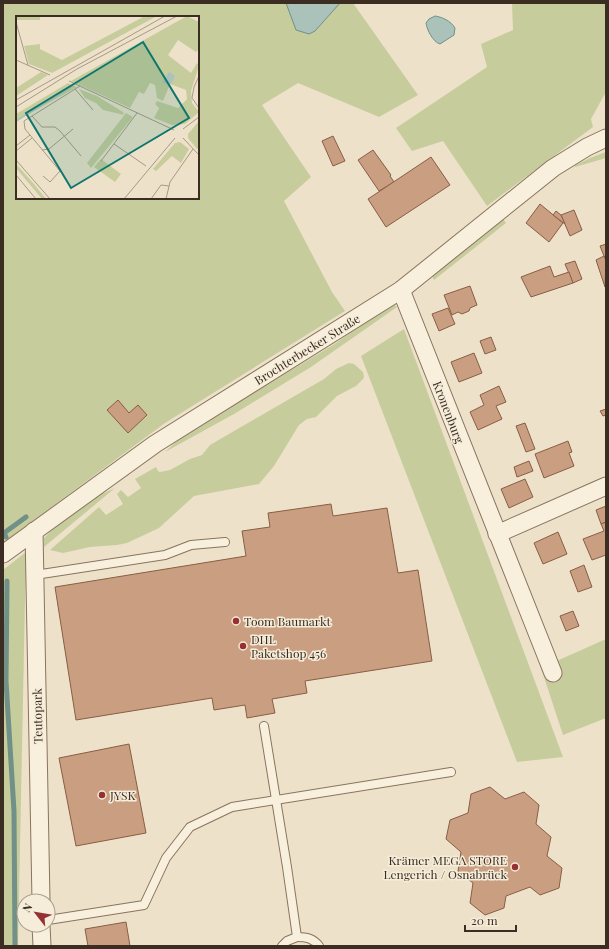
<svg xmlns="http://www.w3.org/2000/svg" width="609" height="949" font-family="'Playfair Display',serif">
	<style>
		.green { fill: #c7cc9d; fill-rule: evenodd }
		.water { fill: #aac2ba; stroke: #709088 }
		.lines { fill: none; stroke-linecap: round; stroke-linejoin: round }
		.stream { stroke: #709088; stroke-width: 5 }
		.building { fill: #ca9e81; stroke: #885e45 }
		.lane-casing { stroke: #89745e; stroke-width: 10 }
		.street-casing { stroke: #89745e; stroke-width: 19 }
		.lane { stroke: #f8efdd; stroke-width: 8 }
		.street { stroke: #f8efdd; stroke-width: 17 }
		.poi-dot { fill: #963033; stroke: #f5ecd9; stroke-width: 1.5 }
		.labels { text-anchor: middle; dominant-baseline: central; stroke-width: 3; stroke-linejoin: round; paint-order: stroke }
		.street-label { font-size: 12px; fill: #3b2d21; stroke: #f5ecd9 }
		.poi-label { font-size: 12px; fill: #3b2d21; stroke: #f5ecd9; text-anchor: start }
		.inset-river { fill: none; stroke: #aac2ba; stroke-width: 2 }
		.inset-road { fill: none; stroke: #a69a86; stroke-width: 1 }
		.view { fill: #0f766e; fill-opacity: 0.15; stroke: #0f766e; stroke-width: 2 }
		.inset-edge { fill: none; stroke: #3b2d21; stroke-width: 2 }
	</style>
	<rect width="100%" height="100%" fill="#ede2c9"/>
	<!-- green -->
	<g class="green">
		<path d="M3,3H353L418,95L379,117L298,83L262,105L311,177L284,201L332,292L345,311L165,423L3,543ZM17,17H198V198H17Z"/>
		<polygon points="512,3 606,3 606,92 591,119 593,127 487,206 443,141 412,151 396,128 487,67 481,44 513,30"/>
		<polygon points="606,152 606,158 575,167 574,166 590,158"/>
		<polygon points="503,219 506,223 434,280 432,276"/>
		<polygon points="395,305 397,307 311,367 234,414 165,452 181,437 333,345 389,306"/>
		<polygon points="404,329 563,757 517,762 361,356"/>
		<polygon points="349,363 354,364 363,372 364,377 363,379 356,386 337,396 316,417 307,419 299,425 274,466 259,484 194,496 159,528 127,543 117,545 90,547 63,553 50,550 99,507 106,515 123,504 117,494 121,490 128,497 141,488 135,479 156,467 158,471 160,472 170,470 190,459 202,455 210,445 324,379 336,369"/>
		<polygon points="115,488 44,547 44,538 57,525 89,500"/>
		<polygon points="26,552 18,946 3,946 3,570"/>
		<polygon points="606,639 606,718 563,735 541,668"/>
	</g>
	<!-- water -->
	<g class="water">
		<polygon points="286,3 340,3 315,31 309,34 296,30"/>
		<path d="M435,16C442,17 451,21 455,28L454,35L440,44C433,42 427,30 426,23L429,19Z"/>
	</g>
	<g class="lines">
		<!-- stream -->
		<g class="stream">
			<polyline points="6,537 4,533 26,517"/>
			<polyline points="7,581 6,681 14,811 15,946"/>
		</g>
	</g>
	<!-- building -->
	<g class="building">
		<polygon points="333,136 345,161 333,166 322,141"/>
		<polygon points="373,150 391,175 390,176 394,182 379,191 358,160"/>
		<polygon points="431,157 450,185 386,227 368,199"/>
		<polygon points="540,204 563,223 549,242 526,223"/>
		<polygon points="574,210 582,230 570,236 561,215"/>
		<polygon points="556,211 561,215 565,224 553,215"/>
		<polygon points="606,244 606,261 600,246"/>
		<polygon points="604,256 606,261 605,287 596,260"/>
		<polygon points="575,261 582,279 573,283 565,264"/>
		<polygon points="550,266 554,277 569,272 573,283 531,297 521,277"/>
		<polygon points="470,286 477,305 470,308 469,311 462,314 458,312 452,315 444,295"/>
		<polygon points="448,308 455,324 439,331 432,314"/>
		<polygon points="491,337 496,350 485,354 480,341"/>
		<polygon points="474,353 482,373 459,382 451,362"/>
		<polygon points="499,386 506,402 496,406 502,419 478,430 470,412 484,405 480,395"/>
		<polygon points="118,400 129,413 138,405 147,415 128,433 107,410"/>
		<polygon points="606,409 606,415 603,416 600,411"/>
		<polygon points="525,423 535,449 526,452 516,426"/>
		<polygon points="568,441 572,452 569,453 574,466 544,478 535,454"/>
		<polygon points="529,461 533,471 517,477 514,467"/>
		<polygon points="525,479 533,497 509,508 501,489"/>
		<polygon points="331,504 333,516 387,508 398,573 418,570 432,661 305,681 307,693 272,699 275,713 247,718 245,705 214,710 212,698 76,720 55,587 246,556 242,531 270,527 268,513"/>
		<polygon points="606,506 606,522 601,524 596,510"/>
		<polygon points="606,522 606,555 592,560 583,539 604,531 601,524"/>
		<polygon points="558,532 567,554 543,564 534,543"/>
		<polygon points="584,565 592,587 578,592 570,571"/>
		<polygon points="573,611 579,626 566,631 560,616"/>
		<polygon points="129,744 146,833 76,846 59,758"/>
		<polygon points="490,787 505,799 524,792 539,805 536,824 551,837 547,856 562,868 559,888 540,895 530,887 506,896 504,908 485,915 470,903 473,883 458,871 461,852 446,839 450,820 468,813 471,794"/>
		<polygon points="126,922 130,946 88,946 85,929"/>
	</g>
	<g class="lines">
		<!-- lane casing -->
		<g class="lane-casing">
			<g id="lane">
				<polyline points="35,575 165,555 191,545 225,542"/>
				<polyline points="264,726 287,867 297,937 287,941 282,946"/>
				<polyline points="48,920 144,905 166,858 190,827 232,807 451,772"/>
				<path d="M297,937C306,937 313,938 319,946"/>
			</g>
		</g>
		<!-- street casing -->
		<g class="street-casing">
			<g id="street">
				<polyline points="401,290 553,673"/>
				<polyline points="34,531 41,901"/>
				<polyline points="497,534 606,486"/>
				<polyline points="3,554 155,444 401,290 553,168 587,147 606,138"/>
				<polyline points="41,925 42,946"/>
			</g>
		</g>
		<!-- lane -->
		<use href="#lane" class="lane"/>
		<!-- street -->
		<use href="#street" class="street"/>
	</g>
	<!-- markers -->
	<g class="poi-dot">
		<circle cx="236" cy="621" r="4"/>
		<circle cx="243" cy="646" r="4"/>
		<circle cx="102" cy="795" r="4"/>
		<circle cx="515" cy="867" r="4"/>
	</g>
	<g class="labels">
		<!-- street labels -->
		<g class="street-label">
			<text transform="translate(307 349) rotate(-32)">Brochterbecker Straße</text>
			<text transform="translate(449 412) rotate(69)">Kronenburg</text>
			<text transform="translate(37 716) rotate(-91)">Teutopark</text>
		</g>
		<!-- poi labels -->
		<g class="poi-label">
			<text x="244" y="621">Toom Baumarkt</text>
			<text x="251" y="639">DHL<tspan x="251" dy="14">Paketshop 456</tspan></text>
			<text x="110" y="795">JYSK</text>
			<text x="507" y="860" text-anchor="end">Krämer MEGA STORE<tspan x="507" dy="14">Lengerich / Osnabrück</tspan></text>
		</g>
	</g>
	<!-- overview -->
	<g transform="translate(16 16)">
		<rect width="183" height="183" fill="#ede2c9"/>
		<path d="M0,0H24V4H0ZM129,0H141L36,57L13,48L8,30L24,28V33L46,44ZM171,0L183,6V33L180,36L162,24L152,39L175,57L181,47L183,50L175,75L176,87L183,96L169,108L156,109L138,102L143,92L139,88L141,85L162,92L171,83L170,74L154,68L147,85L141,82L139,69L134,67L128,78L123,76L114,92L55,65ZM25,56L32,59L0,80V72ZM52,67L61,71L0,105V98ZM63,73L81,80L107,96L108,99L87,94L80,87L69,82ZM110,97L117,101L75,152L71,147ZM183,105V131L181,133L172,122V118ZM164,126L173,133L165,147L156,140L140,155L137,153L159,127ZM85,143L105,158L99,166L78,151ZM0,148L18,168L30,183H26L0,152Z" fill="#c7cc9d"/>
		<path d="M153,56L159,60L155,68L146,67Z" fill="#aac2ba"/>
		<path class="inset-river" d="M0,105L56,70"/>
		<path class="inset-road" d="M0,6L12,49M0,44L34,59M183,60L178,71L176,82L183,92M53,65L158,114M59,73L77,94M0,84L149,0M0,91L61,53L161,0M16,100L26,111H39L44,115L65,140M167,113L183,101M167,122L183,139M98,128L130,150M0,130L14,119M26,134L33,133L57,113M0,135L16,122M0,144L34,183M85,145L121,97M0,159L20,183M27,160L34,166L44,155L9,113L8,105L64,70M108,183L159,122M135,183L145,169L153,170M150,183L154,166L177,133"/>
		<path class="view" d="M127,26L173,102L55,172L10,97Z"/>
		<rect width="183" height="183" class="inset-edge"/>
	</g>
	<!-- border -->
	<rect width="609" height="949" fill="none" stroke="#3b2d21" stroke-width="8"/>
	<!-- north arrow -->
	<g transform="translate(36 913) rotate(301)"><circle r="19" fill="#f5ecd9" stroke="#aba08f"/>
	<path d="M0-3L7 15L0 10L-7 15Z" fill="#963033"/>
	<text y="-6" font-size="11" font-weight="bold" text-anchor="middle" fill="#3b2d21">N</text>
	</g>
	<!-- scale -->
	<path d="M465 925v6h51v-6" fill="none" stroke="#3b2d21" stroke-width="2"/>
	<text x="471" y="925" font-size="12" fill="#3b2d21" stroke="#f5ecd9" stroke-width="3" paint-order="stroke">20 m</text>
</svg>
